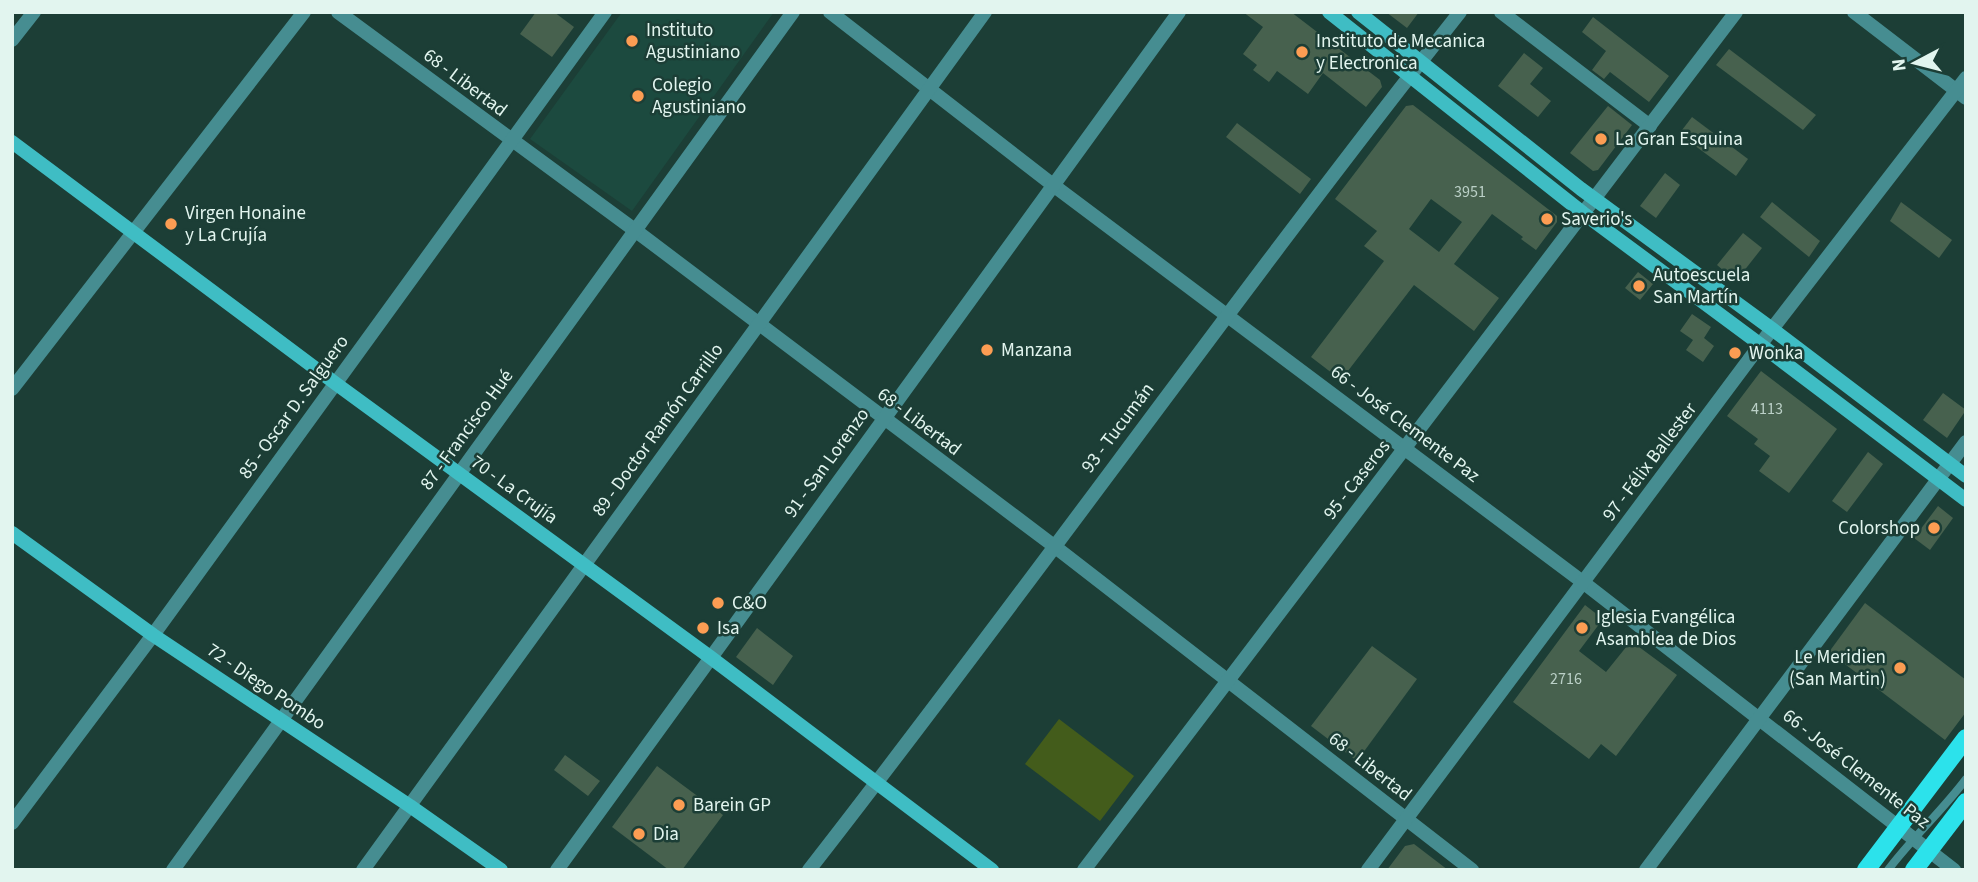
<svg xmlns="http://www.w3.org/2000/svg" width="1978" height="882" font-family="'Source Sans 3',sans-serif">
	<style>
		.built { fill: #1c4a3f }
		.green { fill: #435c1b }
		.building { fill: #47614e; fill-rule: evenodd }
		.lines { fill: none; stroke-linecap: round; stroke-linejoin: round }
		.lane { stroke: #468d91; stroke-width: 8 }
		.street { stroke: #468d91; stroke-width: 14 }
		.secondary { stroke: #3fbdc4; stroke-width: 14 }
		.primary { stroke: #2ce2eb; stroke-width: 18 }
		.poi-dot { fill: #fc9d53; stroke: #1c3e36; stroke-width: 2.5 }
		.labels { text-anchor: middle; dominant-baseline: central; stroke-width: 5; stroke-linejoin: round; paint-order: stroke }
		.number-label { font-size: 16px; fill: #bbd0c7 }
		.poi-label { font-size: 19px; fill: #e2f5ef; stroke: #1c3e36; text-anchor: start }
		.street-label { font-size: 19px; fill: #e2f5ef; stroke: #1c3e36 }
	</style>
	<rect width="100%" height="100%" fill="#1c3e36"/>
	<!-- built -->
	<polygon class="built" points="622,12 774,12 632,211 530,139"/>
	<!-- green -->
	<polygon class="green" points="1059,719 1134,776 1100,821 1025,764"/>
	<!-- building -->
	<g class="building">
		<polygon points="536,12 554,12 574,27 552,57 520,34"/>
		<polygon points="1243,12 1291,12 1380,80 1382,87 1366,107 1323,73 1308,94 1277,71 1269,82 1253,70 1257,65 1243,54 1263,27"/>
		<polygon points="1386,12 1419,12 1407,28"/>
		<polygon points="1593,17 1669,76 1649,102 1610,72 1604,79 1592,70 1606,51 1582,32"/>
		<polygon points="1729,49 1816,115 1803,130 1716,65"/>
		<polygon points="1524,53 1543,68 1530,84 1551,101 1538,117 1498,86"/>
		<path d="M1413,105L1557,216V222L1536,250L1521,239L1523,237L1492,214L1454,264L1499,298L1474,331L1414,285L1341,380L1311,357L1384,261L1364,246L1377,231L1335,199L1406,106ZM1431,199L1462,222L1439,252L1409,229Z"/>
		<polygon points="1608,106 1632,125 1598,170 1593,171 1570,153"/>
		<polygon points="1692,117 1748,159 1736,176 1679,134"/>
		<polygon points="1237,123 1311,179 1300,194 1226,137"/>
		<polygon points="1665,173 1680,185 1656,218 1640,206"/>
		<polygon points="1772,202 1820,241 1809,257 1760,217"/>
		<polygon points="1901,202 1952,240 1939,258 1890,221"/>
		<polygon points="1743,233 1762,248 1736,281 1717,265"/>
		<polygon points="1638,272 1653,284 1640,300 1625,288"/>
		<polygon points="1692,314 1711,327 1704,338 1714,346 1703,362 1686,350 1693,340 1680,331"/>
		<polygon points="1761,371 1837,429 1789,493 1759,471 1770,456 1754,444 1758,439 1727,416"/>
		<polygon points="1943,393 1966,410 1947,438 1923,420"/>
		<polygon points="1868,452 1883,464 1847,512 1832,501"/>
		<polygon points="1938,506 1953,518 1930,550 1914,538"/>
		<polygon points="1865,603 1966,680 1966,712 1945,740 1829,652"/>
		<polygon points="1585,605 1603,619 1579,651 1606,672 1631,641 1677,675 1616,756 1601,744 1589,759 1513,702"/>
		<polygon points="757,628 793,656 773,685 736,657"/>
		<polygon points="1372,646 1417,679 1357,761 1311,726"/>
		<polygon points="565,755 600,781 588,796 554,770"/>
		<polygon points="657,766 723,815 682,870 669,870 612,827"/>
		<polygon points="1414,844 1448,870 1387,870 1405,846"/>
	</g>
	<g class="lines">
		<!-- lane -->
		<path class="lane" d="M1888,870C1912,838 1942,811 1966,779"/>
		<!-- street -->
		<g class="street">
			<polyline points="338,12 636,231 1054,546 1472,870"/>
			<polyline points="830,12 1053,185 1584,583 1954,870"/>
			<polyline points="1501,12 1650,126"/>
			<polyline points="1854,12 1966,98"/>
			<polyline points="12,40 34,12"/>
			<polyline points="12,389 304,12"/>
			<polyline points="12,823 153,635 605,12"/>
			<polyline points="173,870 793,12"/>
			<polyline points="363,870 985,12"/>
			<polyline points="557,870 1179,12"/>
			<path d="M809,870C1030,587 1237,294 1460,12"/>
			<polyline points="1084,870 1736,12"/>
			<polyline points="1368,870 1772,329 1966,78"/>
			<polyline points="1646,870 1966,442"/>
		</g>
		<!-- secondary -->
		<g class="secondary">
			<polyline points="1329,12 1583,213 1761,345 1966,500"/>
			<polyline points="1358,12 1581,189 1772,329 1966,476"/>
			<polyline points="12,142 335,383 710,657 992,870"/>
			<polyline points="12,533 153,635 410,806 501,870"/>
		</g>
		<!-- primary -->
		<g class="primary">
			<polyline points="1866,870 1966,738"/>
			<polyline points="1914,870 1966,802"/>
		</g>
	</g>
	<!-- markers -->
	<g class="poi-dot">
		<circle cx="632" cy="41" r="7"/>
		<circle cx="1302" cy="52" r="7"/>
		<circle cx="638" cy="96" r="7"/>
		<circle cx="1601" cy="139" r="7"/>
		<circle cx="1547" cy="219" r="7"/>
		<circle cx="171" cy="224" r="7"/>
		<circle cx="1639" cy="286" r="7"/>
		<circle cx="987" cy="350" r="7"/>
		<circle cx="1735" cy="353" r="7"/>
		<circle cx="1934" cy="528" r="7"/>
		<circle cx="718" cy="603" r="7"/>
		<circle cx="703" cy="628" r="7"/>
		<circle cx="1582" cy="628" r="7"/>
		<circle cx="1900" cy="668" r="7"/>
		<circle cx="679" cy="805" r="7"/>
		<circle cx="639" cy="834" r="7"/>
	</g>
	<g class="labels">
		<!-- number labels -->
		<g class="number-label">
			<text x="1470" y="192">3951</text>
			<text x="1767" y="409">4113</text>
			<text x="1566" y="679">2716</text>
		</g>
		<!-- poi labels -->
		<g class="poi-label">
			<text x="646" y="30">Instituto<tspan x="646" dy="22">Agustiniano</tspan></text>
			<text x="1316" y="41">Instituto de Mecanica<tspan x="1316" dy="22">y Electronica</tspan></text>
			<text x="652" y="85">Colegio<tspan x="652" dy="22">Agustiniano</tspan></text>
			<text x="1615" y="139">La Gran Esquina</text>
			<text x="185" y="213">Virgen Honaine<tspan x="185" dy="22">y La Crujía</tspan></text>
			<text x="1561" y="219">Saverio's</text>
			<text x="1653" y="275">Autoescuela<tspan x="1653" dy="22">San Martín</tspan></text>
			<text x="1001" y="350">Manzana</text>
			<text x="1749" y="353">Wonka</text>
			<text x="1920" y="528" text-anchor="end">Colorshop</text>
			<text x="732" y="603">C&amp;O</text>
			<text x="1596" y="617">Iglesia Evangélica<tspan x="1596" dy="22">Asamblea de Dios</tspan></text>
			<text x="717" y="628">Isa</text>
			<text x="1886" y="657" text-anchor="end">Le Meridien<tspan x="1886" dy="22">(San Martin)</tspan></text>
			<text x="693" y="805">Barein GP</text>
			<text x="653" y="834">Dia</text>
		</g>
		<!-- street labels -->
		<g class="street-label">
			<text transform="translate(465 83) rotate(37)">68 - Libertad</text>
			<text transform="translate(294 407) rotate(-54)">85 - Oscar D. Salguero</text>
			<text transform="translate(919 422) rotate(37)">68 - Libertad</text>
			<text transform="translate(1405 424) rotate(37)">66 - José Clemente Paz</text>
			<text transform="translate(1118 428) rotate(-53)">93 - Tucumán</text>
			<text transform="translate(467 430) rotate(-54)">87 - Francisco Hué</text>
			<text transform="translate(658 430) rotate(-54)">89 - Doctor Ramón Carrillo</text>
			<text transform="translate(1650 462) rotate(-53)">97 - Félix Ballester</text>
			<text transform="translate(827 463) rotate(-54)">91 - San Lorenzo</text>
			<text transform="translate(1357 480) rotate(-52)">95 - Caseros</text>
			<text transform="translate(514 490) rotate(36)">70 - La Crujía</text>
			<text transform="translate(266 687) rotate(34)">72 - Diego Pombo</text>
			<text transform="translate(1370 767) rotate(38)">68 - Libertad</text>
			<text transform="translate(1856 769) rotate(38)">66 - José Clemente Paz</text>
		</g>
	</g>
	<!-- border -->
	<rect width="1978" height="882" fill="none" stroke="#e2f5ef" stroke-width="28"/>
	<!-- north arrow -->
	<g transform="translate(1915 63) rotate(263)" stroke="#1c3e36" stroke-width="5" paint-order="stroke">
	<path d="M0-5L12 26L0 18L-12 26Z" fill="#e2f5ef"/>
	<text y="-10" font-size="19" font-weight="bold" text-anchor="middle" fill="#e2f5ef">N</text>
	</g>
</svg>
